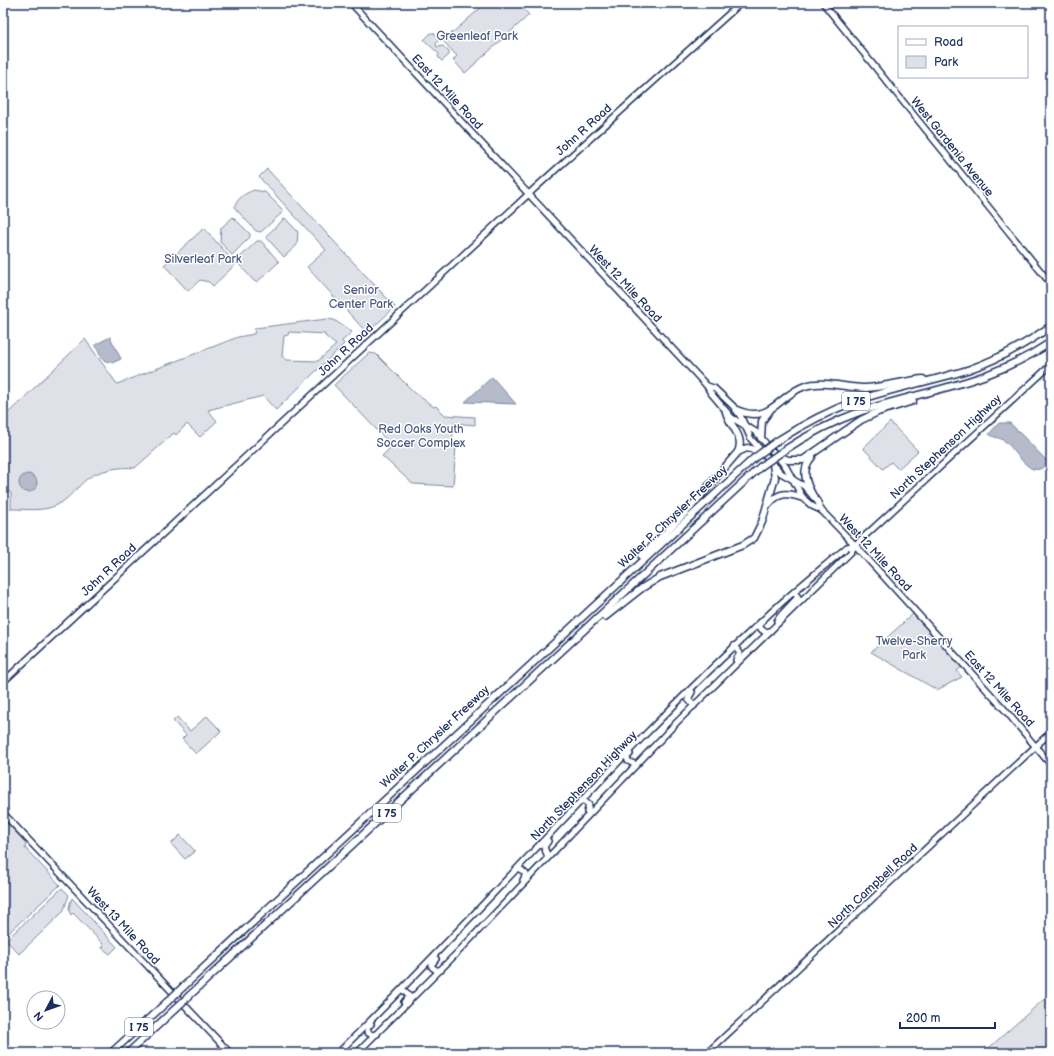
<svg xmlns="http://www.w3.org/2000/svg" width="1054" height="1056" font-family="'Balsamiq Sans',sans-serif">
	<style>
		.green { fill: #dee1e7; stroke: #7c88a2; fill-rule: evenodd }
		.water { fill: #b5bbca; stroke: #77839f }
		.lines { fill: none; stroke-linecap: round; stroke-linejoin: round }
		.secondary-casing { stroke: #1b2f5e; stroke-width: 8 }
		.highway-casing { stroke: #1b2f5e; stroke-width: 9 }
		.secondary { stroke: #fff; stroke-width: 5 }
		.highway { stroke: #fff; stroke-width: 6 }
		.highway-bridge-casing { stroke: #1b2f5e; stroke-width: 9; stroke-linecap: butt }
		.highway-bridge { stroke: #fff; stroke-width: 6 }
		.labels { text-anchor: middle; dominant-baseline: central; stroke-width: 3; stroke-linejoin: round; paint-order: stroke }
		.shield { fill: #fff; stroke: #5f6d8e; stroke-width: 1 }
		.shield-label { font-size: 11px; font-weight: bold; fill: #1b2f5e }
		.park-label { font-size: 12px; fill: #4c5c80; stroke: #fff }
		.street-label { font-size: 12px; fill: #1b2f5e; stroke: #fff }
	</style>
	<rect width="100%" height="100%" fill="#fff"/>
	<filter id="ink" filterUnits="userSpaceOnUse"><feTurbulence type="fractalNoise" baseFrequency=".025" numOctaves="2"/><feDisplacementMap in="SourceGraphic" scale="8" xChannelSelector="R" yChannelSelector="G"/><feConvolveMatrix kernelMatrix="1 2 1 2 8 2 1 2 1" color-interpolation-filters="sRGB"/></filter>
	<g filter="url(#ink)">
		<!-- green -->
		<g class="green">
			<polygon points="486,3 518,3 529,15 465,73 453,60 457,56 443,41"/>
			<polygon points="431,33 434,33 439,39 436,44 437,47 443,46 449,52 449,55 442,61 438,57 439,54 424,40"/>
			<polygon points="267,169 395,307 367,333 307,267 326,250 259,177"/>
			<path d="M254,190L265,192L284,211L261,232L256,231L234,207C239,197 244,194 254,190Z"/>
			<polygon points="233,217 250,234 250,237 232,255 220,242 221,228"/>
			<polygon points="285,218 298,232 297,245 284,257 267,238 267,235"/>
			<polygon points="204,228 236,264 213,286 209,282 200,280 188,291 164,265"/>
			<polygon points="257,241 261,241 279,262 257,282 254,281 236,261"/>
			<path d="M327,319L334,320L352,332L342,341L344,344L276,410L263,396L208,410L217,421L200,437L187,424L176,435L174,433L135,468C122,466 98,470 87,479C77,487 69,499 57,505C43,512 25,509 11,509V493L3,488V418L85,339L117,384L238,337L254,334L255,328ZM289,332L325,334V336L336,345L318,361L287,360L282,356L284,336L288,335Z"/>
			<polygon points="369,353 376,354 415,393 434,407 436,406 445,415 475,417 475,425 454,423 452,445 456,446 453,486 413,484 382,456 392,446 334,385"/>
			<polygon points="890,422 918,451 898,469 891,462 883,469 863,448"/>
			<polygon points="915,612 964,665 957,671 962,677 937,690 871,652"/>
			<polygon points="207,716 221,731 196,754 182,739 186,735 173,721 177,717 190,731"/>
			<polygon points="3,819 26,843 25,848 60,885 3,938"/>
			<polygon points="180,835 195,851 185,859 171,844"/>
			<polygon points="62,888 69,895 63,912 19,954 6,940"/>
			<path d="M72,898L117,947L110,954L102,948L104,945L73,913L71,915C67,909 70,904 72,898Z"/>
			<polygon points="1051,993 1051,1053 983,1053"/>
		</g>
		<!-- water -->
		<g class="water">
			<polygon points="110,337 121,359 112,363 103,360 95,345"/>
			<polygon points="492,377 516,404 465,402"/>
			<path d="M999,423H1010L1048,462C1031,486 1015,446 1003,440C998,437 994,438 989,434Z"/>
			<circle cx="28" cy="483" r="9"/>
		</g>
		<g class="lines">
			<!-- secondary casing -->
			<g class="secondary-casing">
				<g id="secondary">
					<polyline points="351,3 707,386 710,392 732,418 756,432 786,467 803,498 812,506 821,510 855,545 1005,710 1051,765"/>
					<polyline points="823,3 1051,284"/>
					<polyline points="707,386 714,388 733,406 741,417 751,439 781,473 804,486 818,502 821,510"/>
					<polyline points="763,620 760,625 761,629 765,632 770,631"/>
					<polyline points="777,621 781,615 798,597 794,592"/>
					<polyline points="734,646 740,653 736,660"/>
					<polyline points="3,682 533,190 741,3"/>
					<polyline points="692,692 688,699 694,706"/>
					<polyline points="630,754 627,757 628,761 636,765"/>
					<polyline points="583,800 589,805 587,812"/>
					<polyline points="3,813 230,1053"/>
					<polyline points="548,841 544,847 548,857"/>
					<polyline points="519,868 526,874 523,880"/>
					<polyline points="436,959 432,964 432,967 436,970 441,970"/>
					<polyline points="402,989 409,996 404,1002"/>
					<polyline points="371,1024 368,1027 367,1032 372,1035 377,1034"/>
					<path d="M338,1053C483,911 615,756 765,618C791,593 819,571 847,547L855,545"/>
					<polyline points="357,1053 461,949 678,721 851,552 855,545 1051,365"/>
					<polyline points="707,1053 1051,732"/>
				</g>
			</g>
			<!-- highway casing -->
			<g class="highway-casing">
				<g id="highway">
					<path d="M737,410C771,425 778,395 805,386C823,380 846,388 866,388C885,387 904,381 923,379"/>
					<polyline points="761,438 762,421 770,410"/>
					<path d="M777,441C802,425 828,411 856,401C893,388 933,381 970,369C999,359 1026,344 1051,326"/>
					<path d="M783,451C807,435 834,421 862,411C930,389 989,384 1051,342"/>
					<polyline points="738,452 747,448 763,452"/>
					<polyline points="775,454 788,460 803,460 861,420 878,412 913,401"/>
					<path d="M812,457C801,469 805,482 813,496"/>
					<path d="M769,504C779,491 790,493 803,498"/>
					<path d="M642,556L690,508L738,452C745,436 730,427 726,412"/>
					<polyline points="605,617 642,588 660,577 743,545 754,538 762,522 775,478 773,464"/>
					<polyline points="183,987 753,459"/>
					<polyline points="190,995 760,467"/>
					<polyline points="111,1053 167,1002"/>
					<polyline points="128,1053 174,1010"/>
				</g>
			</g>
			<!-- secondary -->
			<use href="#secondary" class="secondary"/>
			<!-- highway -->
			<use href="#highway" class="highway"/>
			<!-- highway-bridge casing -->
			<g class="highway-bridge-casing">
				<g id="highway-bridge">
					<polyline points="753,459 777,441"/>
					<polyline points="760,467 783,451"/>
					<polyline points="167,1002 183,987"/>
					<polyline points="174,1010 190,995"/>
				</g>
			</g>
			<!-- highway-bridge -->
			<use href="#highway-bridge" class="highway-bridge"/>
		</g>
	</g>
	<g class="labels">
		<!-- shield labels -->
		<g class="shield">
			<rect x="842" y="392" width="28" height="18" rx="3"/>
			<rect x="373" y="804" width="28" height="18" rx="3"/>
			<rect x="125" y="1018" width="28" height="18" rx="3"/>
		</g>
		<g class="shield-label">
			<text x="856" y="401">I 75</text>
			<text x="387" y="813">I 75</text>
			<text x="139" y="1027">I 75</text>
		</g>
		<!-- park labels -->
		<g class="park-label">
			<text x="477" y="36">Greenleaf Park</text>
			<text x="203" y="259">Silverleaf Park</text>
			<text x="361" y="290">Senior<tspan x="361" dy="14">Center Park</tspan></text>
			<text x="421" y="429">Red Oaks Youth<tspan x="421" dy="14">Soccer Complex</tspan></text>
			<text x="914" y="641">Twelve-Sherry<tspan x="914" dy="14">Park</tspan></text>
		</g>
		<!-- street labels -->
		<g class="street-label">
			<text transform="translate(447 92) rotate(47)">East 12 Mile Road</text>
			<text transform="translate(584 130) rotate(-42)">John R Road</text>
			<text transform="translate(952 147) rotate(51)">West Gardenia Avenue</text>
			<text transform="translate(625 284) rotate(47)">West 12 Mile Road</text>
			<text transform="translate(346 350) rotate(-43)">John R Road</text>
			<text transform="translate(946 447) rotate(-43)">North Stephenson Highway</text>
			<text transform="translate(673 517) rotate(-43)">Walter P. Chrysler Freeway</text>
			<text transform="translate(875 553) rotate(47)">West 12 Mile Road</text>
			<text transform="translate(109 570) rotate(-43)">John R Road</text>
			<text transform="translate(999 689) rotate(48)">East 12 Mile Road</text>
			<text transform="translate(435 737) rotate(-43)">Walter P. Chrysler Freeway</text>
			<text transform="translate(584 786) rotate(-46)">North Stephenson Highway</text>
			<text transform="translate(873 886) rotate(-43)">North Campbell Road</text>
			<text transform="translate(123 926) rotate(47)">West 13 Mile Road</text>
		</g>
	</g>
	<!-- margin -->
	<rect width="1054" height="1056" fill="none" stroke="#fff" stroke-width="16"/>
	<rect x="8" y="8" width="1038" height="1040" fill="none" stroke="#1b2f5e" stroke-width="1.5" filter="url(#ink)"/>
	<!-- legend -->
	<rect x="898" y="26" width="130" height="52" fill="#ffffff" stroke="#a4acbf"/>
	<rect x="906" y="39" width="20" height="6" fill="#ffffff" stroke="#a4acbf"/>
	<text x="934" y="46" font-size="12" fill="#1b2f5e">Road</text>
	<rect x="906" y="56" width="20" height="12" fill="#dee1e7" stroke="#a4acbf"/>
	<text x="934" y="66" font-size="12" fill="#1b2f5e">Park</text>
	<!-- north arrow -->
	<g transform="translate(46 1010) rotate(229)"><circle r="19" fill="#ffffff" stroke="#a4acbf"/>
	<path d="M0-3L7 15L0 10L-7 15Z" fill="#1b2f5e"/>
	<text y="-6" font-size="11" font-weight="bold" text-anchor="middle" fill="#1b2f5e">N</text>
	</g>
	<!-- scale -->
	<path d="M900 1022v6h95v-6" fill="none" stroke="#1b2f5e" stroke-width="2"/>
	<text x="906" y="1022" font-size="12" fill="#1b2f5e" stroke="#ffffff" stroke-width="3" paint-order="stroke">200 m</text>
</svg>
